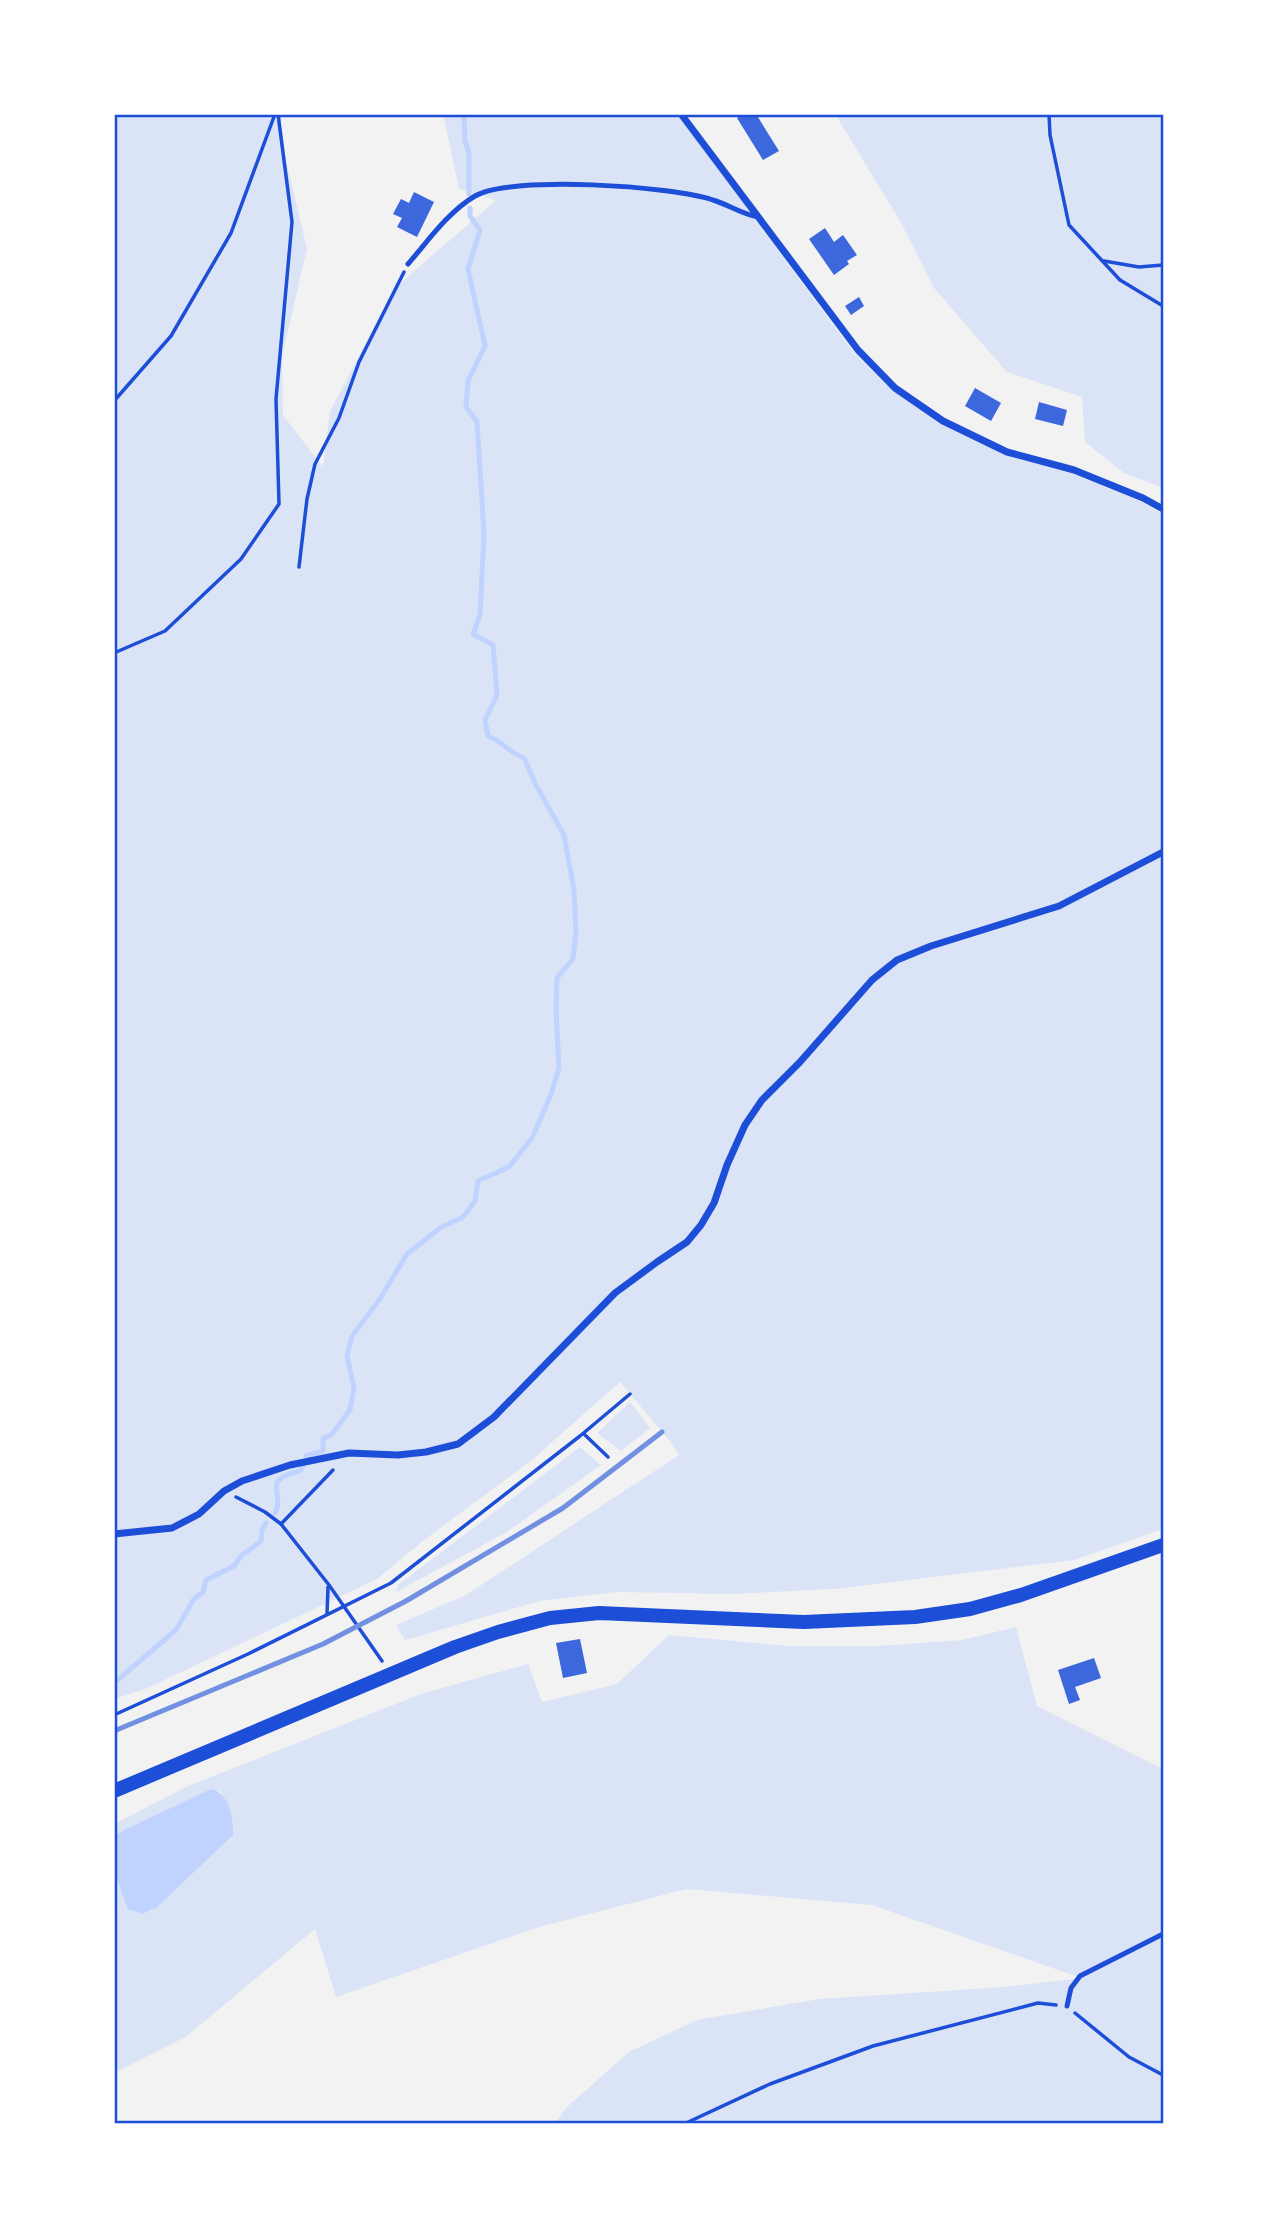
<svg xmlns="http://www.w3.org/2000/svg" width="1277" height="2238" font-family="Quicksand,sans-serif">
	<style>
		.green { fill: #dbe4f7 }
		.water { fill: #bfd3fe }
		.lines { fill: none; stroke-linecap: round; stroke-linejoin: round }
		.stream { stroke: #bfd3fe; stroke-width: 5 }
		.building { fill: #3d67dc }
		.path { stroke: #1d4ed8; stroke-width: 3.5 }
		.service { stroke: #1d4ed8; stroke-width: 5 }
		.minor { stroke: #1d4ed8; stroke-width: 7 }
		.secondary { stroke: #1d4ed8; stroke-width: 14 }
		.rail { stroke: #7290e2; stroke-width: 5 }
		.neatline { fill: none; stroke: #1d4ed8; stroke-width: 2.5 }
	</style>
	<rect width="100%" height="100%" fill="#f2f2f2"/>
	<!-- green -->
	<g class="green">
		<polygon points="114,114 282,114 281,139 307,249 282,356 283,415 323,467 330,411 395,288 496,200 459,189 443,114 677,114 854,353 893,391 941,424 1006,455 1073,474 1142,502 1163,515 1163,1529 1074,1560 835,1589 732,1594 617,1592 540,1601 405,1640 396,1625 466,1595 679,1455 669,1440 620,1382 533,1459 423,1541 377,1579 148,1688 114,1699"/>
		<polygon points="835,114 1163,114 1163,488 1124,473 1085,442 1082,397 1007,372 934,288 900,221"/>
		<polygon points="630,1402 650,1428 621,1451 597,1433"/>
		<polygon points="580,1447 601,1465 507,1532 396,1592 398,1585"/>
		<path d="M1016,1627L1037,1706L1163,1769V2124H554L568,2106L629,2052L697,2020L819,1999L1005,1987L1081,1978L872,1905L686,1889L539,1927L336,1997L315,1929L187,2036L114,2073V1873L120,1891L150,1912L232,1835C233,1819 230,1804 220,1791L122,1831L114,1838V1824L188,1786L421,1694L528,1664L542,1702L617,1684L669,1635L790,1646H877L962,1640Z"/>
	</g>
	<!-- water -->
	<path class="water" d="M211,1789C230,1793 233,1818 233,1835L156,1908L142,1914L128,1909L114,1873V1838L122,1831Z"/>
	<g class="lines">
		<!-- stream -->
		<g class="stream">
			<polyline points="462,114 464,117 465,141 469,153 469,194"/>
			<path d="M306,1456L323,1451V1439L332,1434L350,1410L354,1388L347,1356L352,1336L380,1299L407,1254L440,1228L463,1217L475,1201L478,1181L509,1167L532,1138L550,1097L559,1068L556,1009L557,978L573,959L576,933L574,890L564,835L536,785L524,758C509,753 504,742 488,736L485,720L497,695L493,645L473,634L480,615L484,534L477,422L466,407L468,381L485,346L468,269L480,230L470,216V208"/>
			<path d="M275,1513C286,1494 259,1480 300,1471L303,1466"/>
			<polyline points="114,1683 176,1630 194,1599 203,1592 206,1580 234,1566 241,1556 261,1541 262,1530 266,1523"/>
		</g>
	</g>
	<!-- building -->
	<g class="building">
		<polygon points="744,114 756,114 779,151 763,160 737,118"/>
		<polygon points="414,192 434,202 417,237 397,227 402,218 393,214 401,199 409,203"/>
		<polygon points="825,228 834,242 843,235 857,255 847,261 849,264 834,275 809,239"/>
		<polygon points="859,297 864,306 851,315 845,306"/>
		<polygon points="975,388 1001,403 991,421 965,406"/>
		<polygon points="1039,402 1067,410 1063,426 1035,419"/>
		<polygon points="580,1639 587,1673 563,1678 556,1643"/>
		<polygon points="1094,1658 1101,1678 1075,1687 1080,1700 1069,1704 1058,1670"/>
	</g>
	<g class="lines">
		<!-- path -->
		<g class="path">
			<polyline points="1049,114 1050,135 1069,225 1120,280 1163,306"/>
			<polyline points="1104,261 1139,267 1163,265"/>
			<polyline points="114,401 171,336 231,233 275,114"/>
			<polyline points="299,567 307,499 315,464 339,418 359,362 404,272"/>
			<polyline points="114,653 165,631 241,559 279,504 276,399 292,222 278,114"/>
			<polyline points="584,1434 608,1457"/>
			<polyline points="236,1497 265,1512 281,1524 329,1585 382,1661"/>
			<polyline points="281,1524 333,1470"/>
			<polyline points="327,1614 328,1587"/>
			<polyline points="114,1715 248,1654 391,1583 580,1436 630,1394"/>
			<polyline points="1075,2013 1129,2057 1163,2075"/>
			<polyline points="684,2124 770,2084 873,2046 1038,2003 1056,2005"/>
		</g>
		<!-- service -->
		<g class="service">
			<path d="M408,264C428,241 448,212 475,196C511,175 672,186 713,200C729,205 742,214 758,217"/>
			<polyline points="1067,2006 1071,1988 1080,1976 1163,1934"/>
		</g>
		<!-- minor -->
		<g class="minor">
			<polyline points="681,114 858,350 895,388 943,421 1007,452 1074,470 1143,498 1163,509"/>
			<polyline points="114,1534 172,1528 199,1514 224,1491 242,1481 290,1465 349,1453 398,1455 426,1452 458,1444 494,1417 615,1293 657,1262 687,1242 701,1225 714,1203 727,1165 745,1125 762,1100 800,1062 872,980 897,960 931,946 1059,906 1163,852"/>
		</g>
		<!-- secondary -->
		<polyline class="secondary" points="114,1791 455,1647 498,1632 550,1618 599,1613 804,1622 915,1617 970,1609 1021,1595 1163,1545"/>
		<!-- rail -->
		<polyline class="rail" points="114,1731 323,1644 406,1601 563,1508 662,1432"/>
	</g>
	<!-- border -->
	<rect width="1277" height="2238" fill="none" stroke="#ffffff" stroke-width="231"/>
	<rect x="116" y="116" width="1046" height="2006" class="neatline"/>
</svg>
